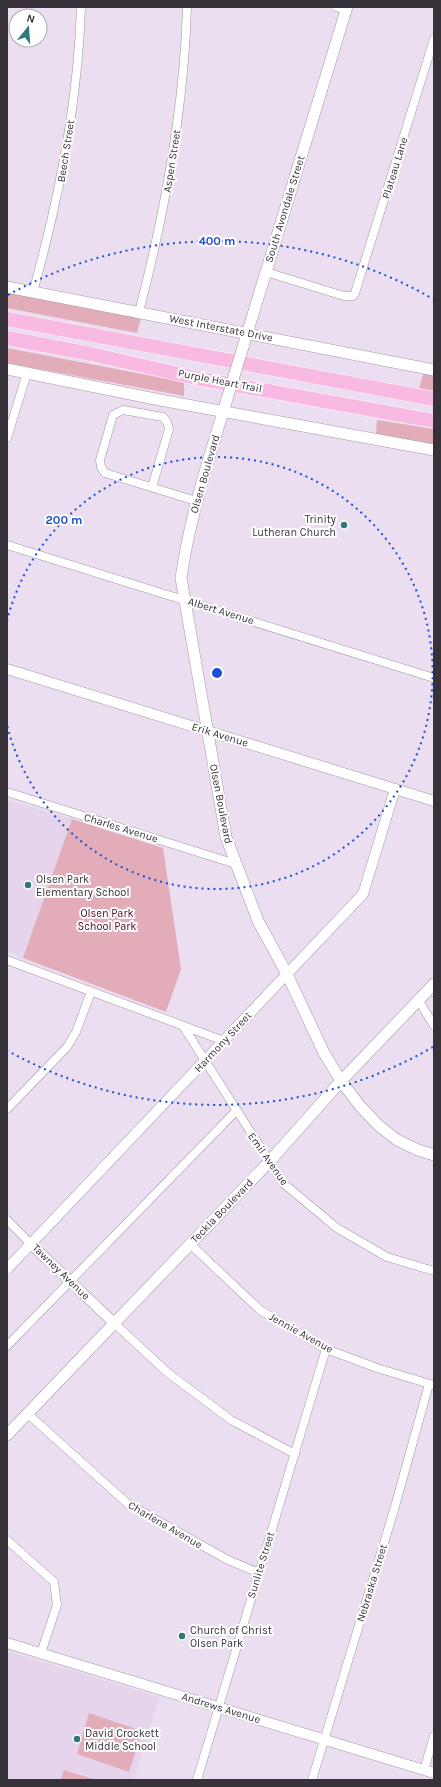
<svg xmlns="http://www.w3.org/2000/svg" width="441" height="1787" font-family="Karla,sans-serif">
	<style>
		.built { fill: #e6d4ed }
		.green { fill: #e2adb9 }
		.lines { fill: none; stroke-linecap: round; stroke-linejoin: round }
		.minor-casing { stroke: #a296a7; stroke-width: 9 }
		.tertiary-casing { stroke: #a296a7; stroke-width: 11 }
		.secondary-casing { stroke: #a296a7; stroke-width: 12 }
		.motorway-casing { stroke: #fff; stroke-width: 15 }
		.minor { stroke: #fff; stroke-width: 8 }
		.tertiary { stroke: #fff; stroke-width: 10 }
		.secondary { stroke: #fff; stroke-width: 11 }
		.motorway { stroke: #f8bae2; stroke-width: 14 }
		.secondary-bridge-casing { stroke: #a296a7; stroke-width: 12; stroke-linecap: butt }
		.secondary-bridge { stroke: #fff; stroke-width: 11 }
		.ring { fill: none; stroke: #1d4ed8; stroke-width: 2; stroke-dasharray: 2 4 }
		.poi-dot { fill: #2f7879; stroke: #fff; stroke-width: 1.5 }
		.labels { text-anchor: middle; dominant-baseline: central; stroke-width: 4; stroke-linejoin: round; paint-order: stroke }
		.street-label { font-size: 11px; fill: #37323a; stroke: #fff }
		.poi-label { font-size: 11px; fill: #37323a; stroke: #fff; text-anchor: start }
		.park-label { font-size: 11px; fill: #500523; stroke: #fff }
		.centre { fill: #1d4ed8; stroke: #fff; stroke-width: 2 }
		.ring-label { font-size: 12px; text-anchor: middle; font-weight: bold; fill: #1d4ed8; stroke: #fff; stroke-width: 4; stroke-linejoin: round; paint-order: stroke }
	</style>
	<rect width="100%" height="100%" fill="#ebdef0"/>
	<!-- built -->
	<g class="built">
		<polygon points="7,800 72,819 23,958 7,951"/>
		<polygon points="7,1651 159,1697 134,1780 7,1780"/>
	</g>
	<!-- green -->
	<g class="green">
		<polygon points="7,292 141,318 137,333 7,308"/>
		<polygon points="7,348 184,382 184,396 7,363"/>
		<polygon points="424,372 434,374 434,391 419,388"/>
		<polygon points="377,420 434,429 434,446 376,434"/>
		<polygon points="72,819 163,848 181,969 166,1012 23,958"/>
		<polygon points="89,1713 142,1731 129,1772 77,1754"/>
		<polygon points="64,1770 96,1780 61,1780"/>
	</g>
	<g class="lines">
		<!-- minor casing -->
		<g class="minor-casing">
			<g id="minor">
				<polyline points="336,7 346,10"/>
				<polyline points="266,272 344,296 353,296 355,293 434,39"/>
				<path d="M33,292C59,199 78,104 81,7"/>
				<path d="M139,312C165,212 184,111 187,7"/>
				<polyline points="7,438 27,373"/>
				<polyline points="152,487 169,429 167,422 163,417 123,410 113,415 100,460 101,467 105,473 196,501"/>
				<polyline points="7,545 434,678"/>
				<polyline points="7,792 236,864"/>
				<polyline points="7,960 224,1041"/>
				<polyline points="419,1001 434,1026"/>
				<polyline points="183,1026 283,1183 337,1228 387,1257 434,1271"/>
				<polyline points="7,1109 67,1047 76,1032 91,992"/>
				<polyline points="7,1220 31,1244"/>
				<polyline points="190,1244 260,1310 326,1349 377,1368 433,1385"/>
				<polyline points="114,1323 168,1373 231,1420 295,1454"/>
				<polyline points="7,1346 236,1111"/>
				<polyline points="28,1414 128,1504 228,1560 259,1573"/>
				<polyline points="7,1540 54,1582 57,1605 41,1653"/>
				<polyline points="424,1770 434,1736"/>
				<polyline points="197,1780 326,1349"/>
				<polyline points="312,1780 394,1510 429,1384"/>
			</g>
		</g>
		<!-- tertiary casing -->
		<g class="tertiary-casing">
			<g id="tertiary">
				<polyline points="7,669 434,801"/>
				<polyline points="31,1244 114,1323"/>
				<polyline points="7,1269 363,894 395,789"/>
				<polyline points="7,1643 434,1773"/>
			</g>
		</g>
		<!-- secondary casing -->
		<g class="secondary-casing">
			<g id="secondary">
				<polyline points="7,287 434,370"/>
				<polyline points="243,347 347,7"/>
				<polyline points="7,369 160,400 434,450"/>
				<path d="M227,399C209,458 190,516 181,578L226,837L258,921L287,974L324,1053L341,1081L360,1106L378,1125L397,1140L418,1150L434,1155"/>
				<polyline points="7,1435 269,1162 341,1081 434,984"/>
			</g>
		</g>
		<!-- motorway casing -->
		<g class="motorway-casing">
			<g id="motorway">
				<polyline points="7,319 434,399"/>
				<polyline points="7,338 91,354 196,378 434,421"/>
			</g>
		</g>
		<!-- minor -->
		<use href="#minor" class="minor"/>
		<!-- tertiary -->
		<use href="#tertiary" class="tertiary"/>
		<!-- secondary -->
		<use href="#secondary" class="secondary"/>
		<!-- motorway -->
		<use href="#motorway" class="motorway"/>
		<!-- secondary-bridge casing -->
		<g class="secondary-bridge-casing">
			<polyline id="secondary-bridge" points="227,399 243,347"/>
		</g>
		<!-- secondary-bridge -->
		<use href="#secondary-bridge" class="secondary-bridge"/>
	</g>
	<!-- distance rings -->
	<g class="ring">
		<path d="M7 621A216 216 0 1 1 7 725"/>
		<path d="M433 1047A432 432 0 0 1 8 1051M8 295A432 432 0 0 1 433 299"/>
	</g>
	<!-- markers -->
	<g class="poi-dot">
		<circle cx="344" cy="525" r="4"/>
		<circle cx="28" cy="885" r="4"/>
		<circle cx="182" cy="1636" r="4"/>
		<circle cx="77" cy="1739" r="4"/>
	</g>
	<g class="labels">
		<!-- street labels -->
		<g class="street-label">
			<text transform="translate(66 151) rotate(-81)">Beech Street</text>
			<text transform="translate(172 161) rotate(-81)">Aspen Street</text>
			<text transform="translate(395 168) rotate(-73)">Plateau Lane</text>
			<text transform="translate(285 209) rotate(-73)">South Avondale Street</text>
			<text transform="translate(221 328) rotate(11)">West Interstate Drive</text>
			<text transform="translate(220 381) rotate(11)">Purple Heart Trail</text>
			<text transform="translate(205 474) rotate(-74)">Olsen Boulevard</text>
			<text transform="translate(221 611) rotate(17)">Albert Avenue</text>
			<text transform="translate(220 735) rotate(17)">Erik Avenue</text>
			<text transform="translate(221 804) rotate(79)">Olsen Boulevard</text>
			<text transform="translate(121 828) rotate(17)">Charles Avenue</text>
			<text transform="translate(223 1042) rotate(-47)">Harmony Street</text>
			<text transform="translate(268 1159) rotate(55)">Emil Avenue</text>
			<text transform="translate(222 1211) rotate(-46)">Teckla Boulevard</text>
			<text transform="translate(61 1272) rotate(44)">Tawney Avenue</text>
			<text transform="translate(301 1333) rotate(29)">Jennie Avenue</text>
			<text transform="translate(165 1525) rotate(30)">Charlene Avenue</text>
			<text transform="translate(261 1565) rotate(-73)">Sunlite Street</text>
			<text transform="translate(372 1583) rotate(-73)">Nebraska Street</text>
			<text transform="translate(221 1708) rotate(17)">Andrews Avenue</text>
		</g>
		<!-- poi labels -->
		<g class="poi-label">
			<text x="336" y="519" text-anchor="end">Trinity<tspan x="336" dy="13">Lutheran Church</tspan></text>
			<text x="36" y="879">Olsen Park<tspan x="36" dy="13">Elementary School</tspan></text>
			<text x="190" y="1630">Church of Christ<tspan x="190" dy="13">Olsen Park</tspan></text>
			<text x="85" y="1733">David Crockett<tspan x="85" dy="13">Middle School</tspan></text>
		</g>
		<!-- park labels -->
		<g class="park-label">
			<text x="107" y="913">Olsen Park<tspan x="107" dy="13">School Park</tspan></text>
		</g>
	</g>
	<circle cx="217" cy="673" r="6" class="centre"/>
	<g class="ring-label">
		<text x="217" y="245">400 m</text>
		<text x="64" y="524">200 m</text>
	</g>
	<!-- border -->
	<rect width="441" height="1787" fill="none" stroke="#37323a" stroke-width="16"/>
	<!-- north arrow -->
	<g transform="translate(28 28) rotate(17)"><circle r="19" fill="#ffffff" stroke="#afadb0"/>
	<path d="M0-3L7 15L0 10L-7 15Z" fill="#2f7879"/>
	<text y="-6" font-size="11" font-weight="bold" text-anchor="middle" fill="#37323a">N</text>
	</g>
</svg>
